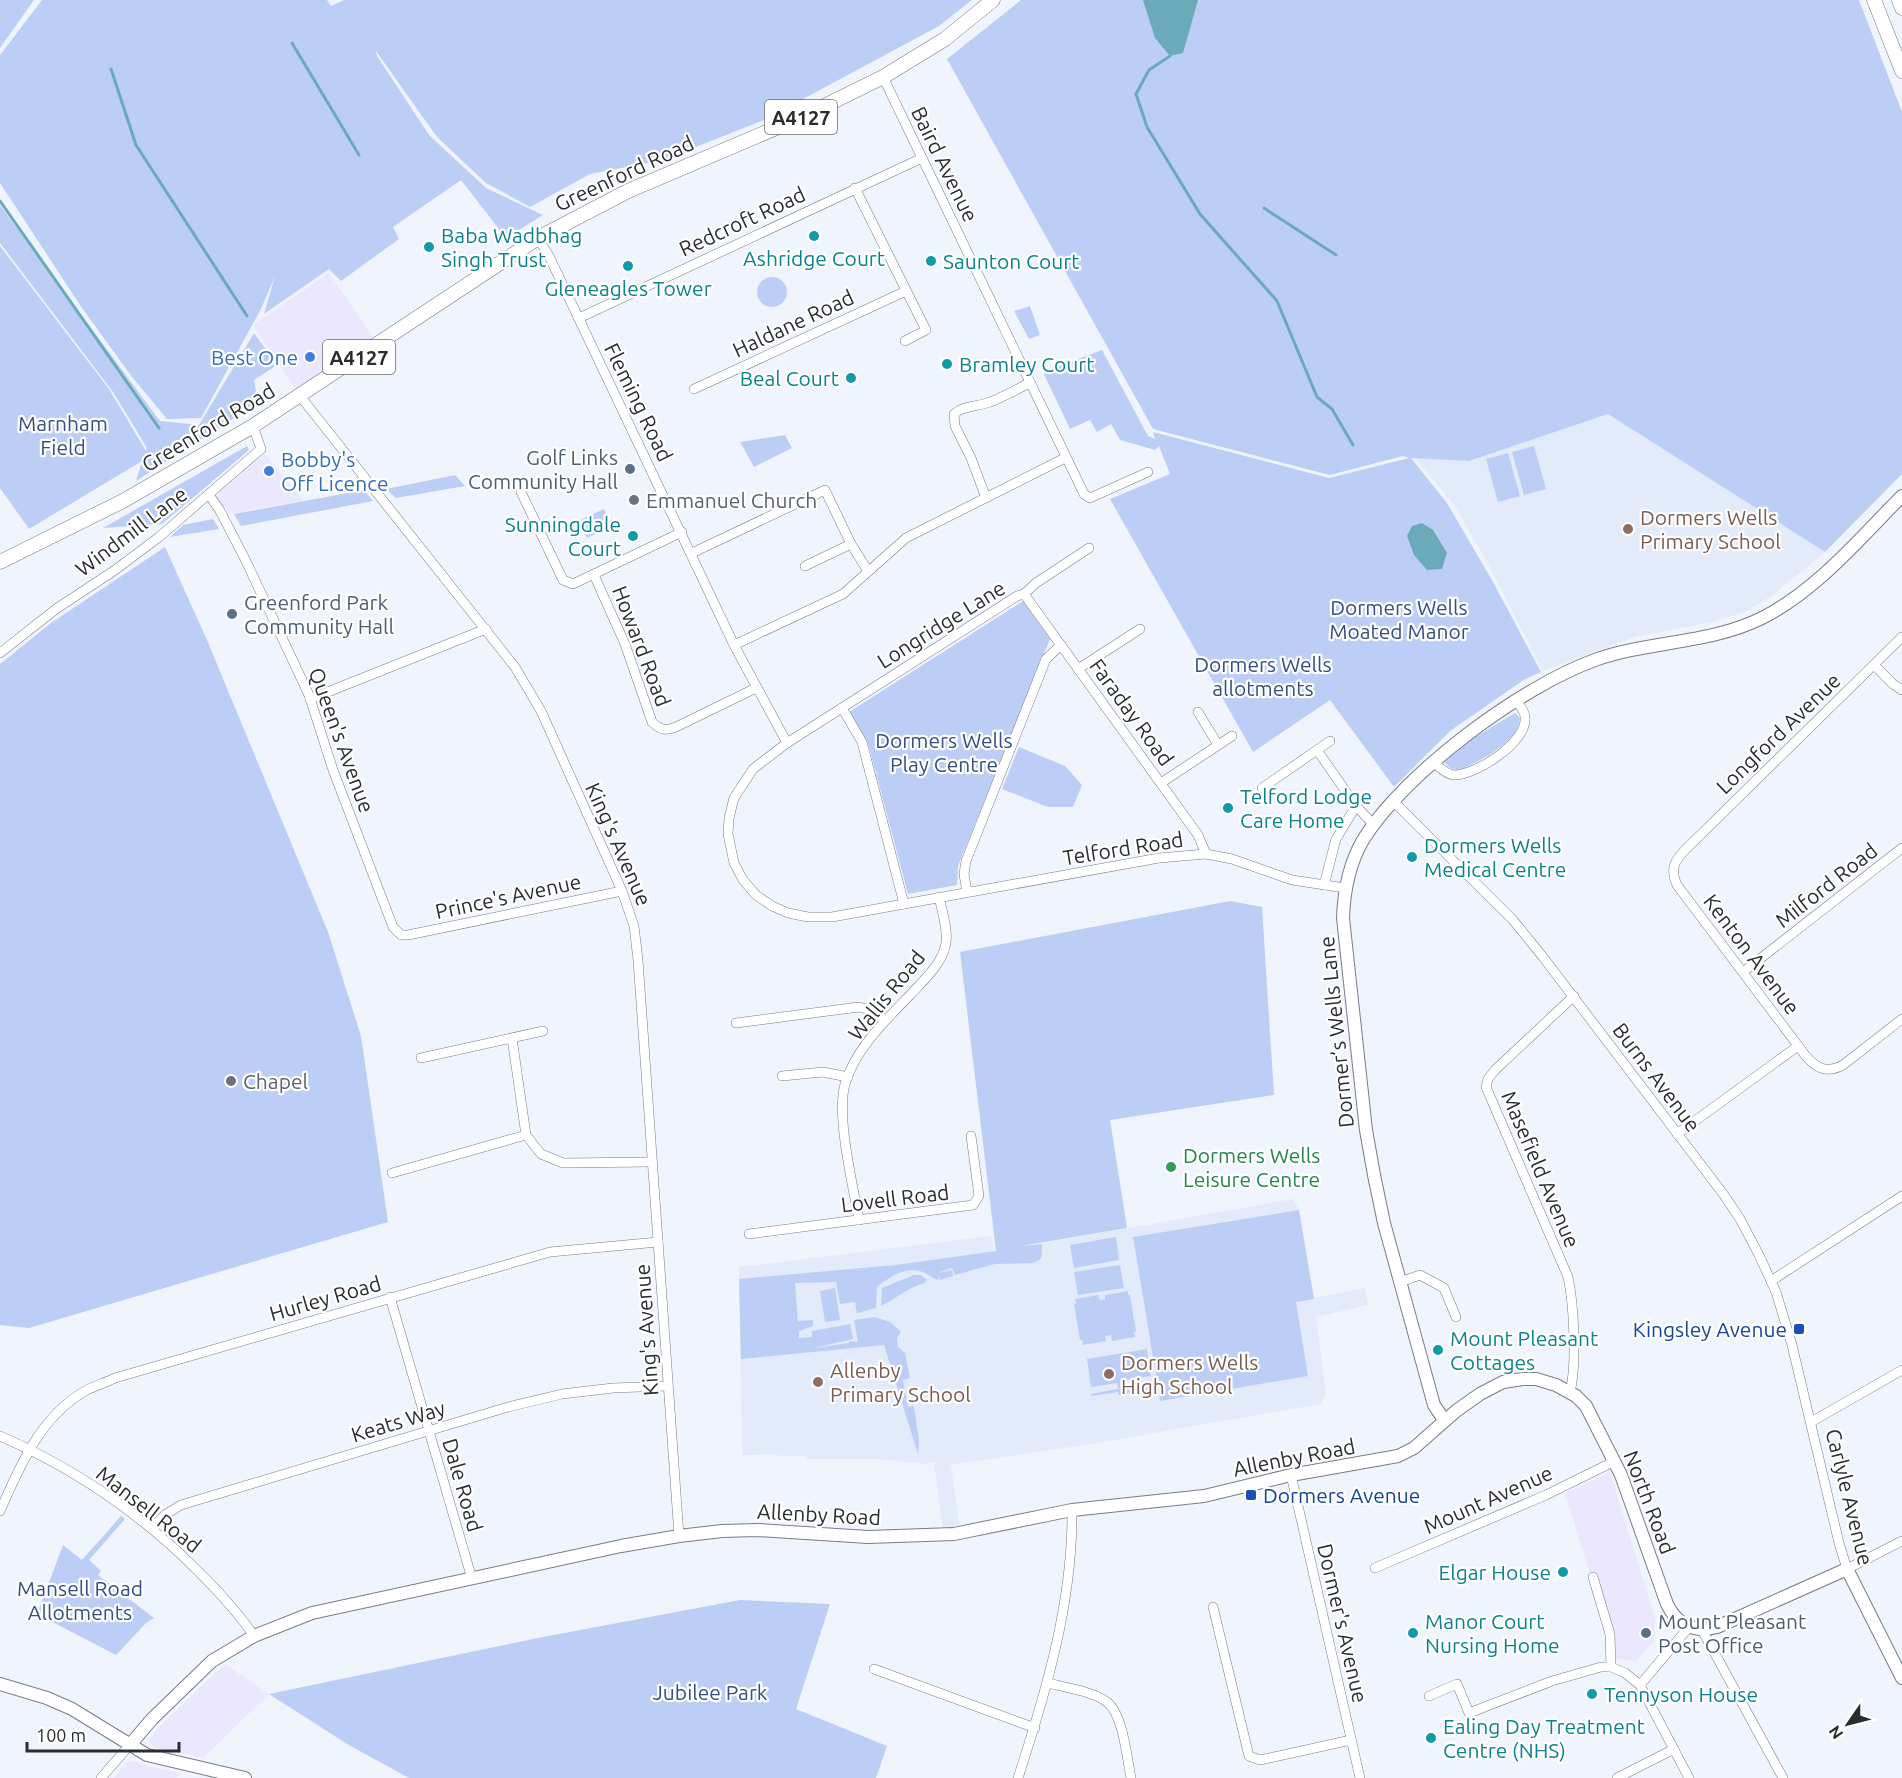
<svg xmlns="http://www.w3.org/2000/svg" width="1902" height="1778" font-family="Ubuntu,sans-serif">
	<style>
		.commercial { fill: #eae7fe }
		.built { fill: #e3eafa }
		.green { fill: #bdcef6 }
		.water { fill: #6aaab9 }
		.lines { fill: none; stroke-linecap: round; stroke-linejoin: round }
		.stream { stroke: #6aaab9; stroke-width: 3 }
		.street-casing { stroke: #797c84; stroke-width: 10 }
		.secondary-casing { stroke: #797c84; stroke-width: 14 }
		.primary-casing { stroke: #797c84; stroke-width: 15 }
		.street { stroke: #fff; stroke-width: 9 }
		.secondary { stroke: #fff; stroke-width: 12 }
		.primary { stroke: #fff; stroke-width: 14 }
		.culture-dot { fill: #0f9aa8; stroke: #fff; stroke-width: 2 }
		.shop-dot { fill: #3f7fe0; stroke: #fff; stroke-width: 2 }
		.service-dot { fill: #5c6f8a; stroke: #fff; stroke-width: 2 }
		.worship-dot { fill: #6b7280; stroke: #fff; stroke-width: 2 }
		.education-dot { fill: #8d6e63; stroke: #fff; stroke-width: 2 }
		.leisure-dot { fill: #2e9e5b; stroke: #fff; stroke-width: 2 }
		.transit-dot { fill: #1a4fb4; stroke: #fff; stroke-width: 2 }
		.labels { text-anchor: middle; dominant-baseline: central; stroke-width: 4.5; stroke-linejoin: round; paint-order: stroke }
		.shield { fill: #fff; stroke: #6a6b6d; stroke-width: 1.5 }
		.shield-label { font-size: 20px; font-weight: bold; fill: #2a2c2f }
		.street-label { font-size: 21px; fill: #2a2c2f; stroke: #fff }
		.culture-label { font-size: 21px; fill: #0d838f; stroke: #fff; text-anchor: start }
		.shop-label { font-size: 21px; fill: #366cbe; stroke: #fff; text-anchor: end }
		.park-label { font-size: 21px; fill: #374d86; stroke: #fff }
		.service-label { font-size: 21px; fill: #4e5e75; stroke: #fff; text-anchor: start }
		.worship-label { font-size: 21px; fill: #5b616d; stroke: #fff; text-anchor: start }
		.education-label { font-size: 21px; fill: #785e54; stroke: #fff; text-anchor: start }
		.leisure-label { font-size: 21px; fill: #27864d; stroke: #fff; text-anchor: start }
		.transit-label { font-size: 21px; fill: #164399; stroke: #fff; text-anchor: end }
	</style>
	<rect width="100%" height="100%" fill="#f0f4fd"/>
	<!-- commercial -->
	<g class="commercial">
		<polygon points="329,273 377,344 300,396 253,325"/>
		<polygon points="265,454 303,500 230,514 215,497"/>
		<polygon points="1610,1473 1655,1618 1654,1641 1635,1662 1616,1658 1565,1493"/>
		<polygon points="225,1664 269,1694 203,1758 153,1747 149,1740 156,1730"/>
		<polygon points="134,1761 156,1768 181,1773 176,1778 114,1778 126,1763"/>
	</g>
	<!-- built -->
	<g class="built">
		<polygon points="1608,414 1825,552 1773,595 1745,612 1712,622 1634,637 1543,671 1487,562 1454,505 1415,458 1469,461"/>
		<polygon points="1293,1199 1299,1210 1314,1298 1365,1288 1368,1305 1316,1317 1326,1393 1321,1404 1091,1444 951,1465 960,1529 943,1530 934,1463 921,1464 880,1459 805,1459 805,1456 742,1455 739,1267 991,1236 994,1252"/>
	</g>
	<!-- green -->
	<g class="green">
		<polygon points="0,0 34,0 0,48"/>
		<polygon points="42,0 327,0 331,6 344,0 972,0 939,26 764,120 663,160 590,174 530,207 486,183 437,137 376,51 377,56 429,135 486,188 543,215 506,238 461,180 393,227 399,239 341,281 329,269 264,314 275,276 261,309 201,418 167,419 132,377 82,308 0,183 0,55"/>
		<polygon points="1021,0 1859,0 1902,112 1902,474 1825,552 1608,414 1469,461 1411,458 1447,503 1493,582 1541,672 1525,679 1450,731 1394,787 1330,700 1253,752 1110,499 1170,474 1159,446 1155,450 1120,440 1111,424 1097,432 1090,420 1070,429 1043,372 1102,350 1148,436 1155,439 1153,432 1329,478 1409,458 1403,456 1330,475 1153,429 947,59"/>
		<polygon points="0,205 160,421 199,425 254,333 277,365 254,380 258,403 136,481 142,461 29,529 0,488 0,246 109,389 146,451 147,448 113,392 0,243"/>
		<circle cx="772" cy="292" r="15"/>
		<polygon points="1030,306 1040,335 1029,339 1014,311"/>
		<polygon points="785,435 792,448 754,467 740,442"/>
		<polygon points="247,446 249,450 162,524 103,528"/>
		<polygon points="1534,446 1546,489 1524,495 1512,452"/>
		<polygon points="1508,453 1520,496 1498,502 1486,459"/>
		<polygon points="455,475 465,486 396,498 386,489"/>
		<polygon points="364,490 373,501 241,526 234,514"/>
		<polygon points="604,509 612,526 587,538 578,521"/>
		<polygon points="213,519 219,529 170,537 183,525"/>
		<polygon points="165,547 207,640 328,932 361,1036 388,1222 29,1328 0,1325 0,664 51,623"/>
		<polygon points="1023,601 1050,639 958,866 957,885 908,894 868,743 849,712"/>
		<path d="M1515,713L1520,718C1519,743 1478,761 1459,771L1450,768L1444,762L1475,737Z"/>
		<polygon points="1019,747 1065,766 1082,785 1073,807 1048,807 1002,789"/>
		<path d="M1230,901L1262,907L1274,1095L1110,1120L1127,1228L1021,1246L1042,1244V1256L1039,1260L1033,1263L995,1264L955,1275L952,1268L938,1273L952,1270L953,1276L940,1280L938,1275V1280C931,1278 926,1272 919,1271C905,1267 887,1278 877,1287L876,1308L857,1313L855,1302L840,1304L836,1282L795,1283L798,1321L813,1320V1326L799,1331V1338L812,1337V1331L850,1324L853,1339L814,1348L849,1343V1341L858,1342L854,1320L875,1317L890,1322L901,1332L897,1338L898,1347L905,1353L910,1378L903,1380L908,1407L914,1406L919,1441L918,1454L884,1345L741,1359L739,1279L896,1265L996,1251L960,952Z"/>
		<polygon points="1299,1210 1314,1299 1296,1302 1308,1376 1160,1401 1158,1388 1119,1395 1118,1392 1092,1396 1091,1394 1122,1388 1118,1388 1117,1383 1091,1387 1087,1359 1147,1349 1151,1376 1127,1380 1127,1387 1157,1381 1133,1237"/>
		<polygon points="1116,1237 1119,1260 1074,1268 1070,1245"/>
		<polygon points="1120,1265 1124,1288 1078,1295 1074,1272"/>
		<path d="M914,1275H921L927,1280L925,1283C909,1287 895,1299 881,1306L882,1288Z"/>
		<polygon points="835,1288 840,1320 825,1322 820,1291"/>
		<polygon points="1128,1291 1128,1295 1130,1295 1136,1331 1134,1332 1135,1337 1112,1341 1111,1335 1105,1336 1106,1341 1083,1345 1082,1340 1080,1340 1074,1304 1076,1304 1075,1299 1098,1295 1100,1300 1105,1299 1105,1295"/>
		<polygon points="121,1516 125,1519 89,1560 101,1571 98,1575 154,1618 146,1623 116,1655 37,1614 63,1545 82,1560"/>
		<polygon points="740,1600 830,1604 796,1709 887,1746 876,1778 409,1778 347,1744 269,1694 543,1637"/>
	</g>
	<!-- water -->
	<g class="water">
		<polygon points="1143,0 1198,0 1183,53 1170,56 1155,38"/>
		<polygon points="1422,523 1433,530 1447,553 1442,569 1427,570 1414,555 1407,536 1412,526"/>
	</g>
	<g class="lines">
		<!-- stream -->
		<g class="stream">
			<polyline points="292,43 359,155"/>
			<polyline points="1170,56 1149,70 1136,94 1147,127 1200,214 1277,301 1317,397 1332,409 1353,445"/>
			<polyline points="111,69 136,145 247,316"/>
			<polyline points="0,201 159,428"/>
			<polyline points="1264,208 1336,255"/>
		</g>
		<!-- street casing -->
		<g class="street-casing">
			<g id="street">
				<polyline points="883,77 1084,494 1090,498 1148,472"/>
				<polyline points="855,188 926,330 905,341"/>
				<polyline points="538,238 549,256 734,645 787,743"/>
				<polyline points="579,318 922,158"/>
				<polyline points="694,389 906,291"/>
				<polyline points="300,396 515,667 541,711 622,891 634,926 638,960 679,1536"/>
				<polyline points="521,492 563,580 573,584 682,532"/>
				<polyline points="209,495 219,509 245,559 309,695 333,770 393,927 401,935 408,935 622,891"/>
				<path d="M986,498L971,458L955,426L954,414C964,405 978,407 990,402C1003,397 1016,390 1029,383"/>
				<polyline points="1089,548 1036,583 1024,594 1017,596 787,743 753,769 734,798 729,818 728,834 734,863 743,880 756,895 772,906 788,913 808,917 832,917 1159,858 1206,854 1232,859 1292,880 1345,888"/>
				<polyline points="692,553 825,490 851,544 868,571"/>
				<polyline points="805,566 851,544"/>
				<path d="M594,575L625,644L652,722C661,731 667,731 678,726L756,688"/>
				<polyline points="1024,594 1198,835 1206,854"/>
				<path d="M1902,637L1686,849C1674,861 1670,869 1677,885L1805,1055C1816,1068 1826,1074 1843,1065L1902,1019"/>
				<polyline points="734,645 843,594 906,538 1065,458"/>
				<polyline points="0,653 56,609 115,570 159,537 261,449 253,426"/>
				<polyline points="1874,665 1893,684 1902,690"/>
				<polyline points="1078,669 1140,629"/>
				<polyline points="310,699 486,629"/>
				<polyline points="842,708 862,742 904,904"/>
				<polyline points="1198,712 1218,745"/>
				<polyline points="1317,750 1356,806 1336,839 1324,885"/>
				<path d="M1434,763C1439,767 1446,774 1453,775C1475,776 1528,742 1525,717C1525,712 1520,706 1517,701"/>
				<polyline points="1161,783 1232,736"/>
				<polyline points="1262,788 1330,741"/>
				<polyline points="1394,802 1513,920 1543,957 1724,1195 1740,1219 1759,1255 1776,1292 1792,1345 1839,1543 1847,1569 1902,1541"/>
				<polyline points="1356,806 1374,825"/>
				<polyline points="967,892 964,874 966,861 1046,659 1061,645"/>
				<polyline points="1743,972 1902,848"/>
				<polyline points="736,1023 859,1007 870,1010 885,1020"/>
				<polyline points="512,1038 526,1135 541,1154 563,1163 651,1162"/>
				<polyline points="421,1058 543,1031"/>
				<polyline points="782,1076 823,1072 848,1077"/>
				<polyline points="1677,1134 1798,1046"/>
				<polyline points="392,1173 526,1135"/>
				<path d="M859,1220C853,1185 836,1117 845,1084C855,1049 886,1020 910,995C924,980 943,963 946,943C948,929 942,911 939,897"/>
				<polyline points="749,1234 973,1205 979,1196 971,1136"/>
				<polyline points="1771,1281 1902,1196"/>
				<polyline points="1400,1282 1420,1275 1444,1288 1456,1317"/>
				<polyline points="390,1297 472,1579"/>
				<path d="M1570,1392C1577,1365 1574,1305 1568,1277L1486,1087L1488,1079L1495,1070L1574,996"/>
				<polyline points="1811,1422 1902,1370"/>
				<path d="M0,1436C74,1468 140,1513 197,1570C217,1590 238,1612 254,1636"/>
				<polyline points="1291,1475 1360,1778"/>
				<path d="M0,1511C20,1466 40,1417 85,1391C94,1386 105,1383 115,1378L550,1252L658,1242"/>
				<polyline points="152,1528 166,1514 181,1505 508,1407 562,1394 613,1388 667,1386"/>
				<polyline points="1375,1568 1546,1495 1615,1461"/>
				<polyline points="1593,1577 1610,1634 1611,1667"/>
				<polyline points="1213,1607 1249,1756 1260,1760 1351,1740"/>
				<polyline points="1702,1630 1783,1778"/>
				<polyline points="874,1669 1035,1728"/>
				<path d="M1048,1683C1065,1687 1094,1692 1107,1702C1123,1714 1127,1758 1131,1778"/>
				<polyline points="1640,1685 1689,1627"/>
				<polyline points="1429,1696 1457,1684 1469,1713 1552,1681 1601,1667 1611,1667 1625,1673 1640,1685 1689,1778"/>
				<polyline points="101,1778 129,1746"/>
				<path d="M1018,1778C1046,1692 1073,1602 1072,1510"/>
				<polyline points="1617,1778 1674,1749"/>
			</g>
		</g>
		<!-- secondary casing -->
		<g class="secondary-casing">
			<g id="secondary">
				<path d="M1444,1420L1434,1405L1384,1223L1374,1175L1366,1130L1343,918C1344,890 1349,864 1363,840C1404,773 1522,686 1595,660C1648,641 1710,644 1762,618C1817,590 1859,539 1902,496"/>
				<polyline points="0,1684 47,1698 72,1709 147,1755 245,1778"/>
				<path d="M129,1746L152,1719L212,1661L254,1636L312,1613L621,1546L679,1536L722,1531L758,1530L868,1537L954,1534L1072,1510L1204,1496L1291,1475L1398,1456L1414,1448L1456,1411L1480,1394L1503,1382L1523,1379H1536L1556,1385L1576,1396L1586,1406L1621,1475L1667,1604C1677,1625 1694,1633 1717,1627L1847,1569L1902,1678"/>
			</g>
		</g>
		<!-- primary casing -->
		<g class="primary-casing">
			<g id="primary">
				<polyline points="1874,0 1902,71"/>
				<polyline points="1899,0 1902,8"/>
				<polyline points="0,562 123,501 253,426 538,238 628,191 802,117 883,77 945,39 993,0"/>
			</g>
		</g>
		<!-- street -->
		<use href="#street" class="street"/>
		<!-- secondary -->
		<use href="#secondary" class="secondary"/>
		<!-- primary -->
		<use href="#primary" class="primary"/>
	</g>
	<!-- markers -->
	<g class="culture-dot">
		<circle cx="814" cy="236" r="6"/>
		<circle cx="429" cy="247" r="6"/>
		<circle cx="931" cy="261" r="6"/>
		<circle cx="628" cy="266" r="6"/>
		<circle cx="947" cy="364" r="6"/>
		<circle cx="851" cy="378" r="6"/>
		<circle cx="633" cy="536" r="6"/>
		<circle cx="1228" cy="808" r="6"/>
		<circle cx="1412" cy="857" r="6"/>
		<circle cx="1438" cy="1350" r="6"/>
		<circle cx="1563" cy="1572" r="6"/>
		<circle cx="1413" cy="1633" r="6"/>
		<circle cx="1592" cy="1694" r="6"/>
		<circle cx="1431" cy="1738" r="6"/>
	</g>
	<g class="shop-dot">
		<circle cx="310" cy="357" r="6"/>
		<circle cx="269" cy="471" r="6"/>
	</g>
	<g class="service-dot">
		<circle cx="630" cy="469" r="6"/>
		<circle cx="232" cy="614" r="6"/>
		<circle cx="1646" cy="1633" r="6"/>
	</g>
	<g class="worship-dot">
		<circle cx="634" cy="500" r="6"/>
		<circle cx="231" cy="1081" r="6"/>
	</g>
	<g class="education-dot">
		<circle cx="1628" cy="529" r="6"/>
		<circle cx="1109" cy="1374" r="6"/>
		<circle cx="818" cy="1382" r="6"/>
	</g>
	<circle class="leisure-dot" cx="1171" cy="1167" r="6"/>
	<g class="transit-dot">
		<rect x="1793" y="1323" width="12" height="12" rx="3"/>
		<rect x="1245" y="1489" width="12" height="12" rx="3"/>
	</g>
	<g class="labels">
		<!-- shield labels -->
		<g class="shield">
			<rect x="765" y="100" width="72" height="34" rx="4.5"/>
			<rect x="323" y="340" width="72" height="34" rx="4.5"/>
		</g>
		<g class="shield-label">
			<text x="801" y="117">A4127</text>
			<text x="359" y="357">A4127</text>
		</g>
		<!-- street labels -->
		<g class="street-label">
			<text transform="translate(945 164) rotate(64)">Baird Avenue</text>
			<text transform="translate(624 173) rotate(-25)">Greenford Road</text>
			<text transform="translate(742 221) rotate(-25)">Redcroft Road</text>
			<text transform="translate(793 323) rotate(-25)">Haldane Road</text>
			<text transform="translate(639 402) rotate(64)">Fleming Road</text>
			<text transform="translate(208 427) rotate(-31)">Greenford Road</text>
			<text transform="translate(131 531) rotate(-37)">Windmill Lane</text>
			<text transform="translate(941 624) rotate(-32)">Longridge Lane</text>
			<text transform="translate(642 646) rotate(69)">Howard Road</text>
			<text transform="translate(1132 712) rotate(54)">Faraday Road</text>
			<text transform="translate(1778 733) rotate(-44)">Longford Avenue</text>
			<text transform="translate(342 740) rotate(70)">Queen's Avenue</text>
			<text transform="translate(619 844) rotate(66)">King's Avenue</text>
			<text transform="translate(1123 848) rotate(-9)">Telford Road</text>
			<text transform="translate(1826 885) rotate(-38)">Milford Road</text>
			<text transform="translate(508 896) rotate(-12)">Prince's Avenue</text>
			<text transform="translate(1752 954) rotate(53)">Kenton Avenue</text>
			<text transform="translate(886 995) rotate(-51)">Wallis Road</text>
			<text transform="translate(1336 1032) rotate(-96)">Dormer’s Wells Lane</text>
			<text transform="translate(1657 1077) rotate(53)">Burns Avenue</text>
			<text transform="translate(1541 1169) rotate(67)">Masefield Avenue</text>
			<text transform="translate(895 1198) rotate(-7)">Lovell Road</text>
			<text transform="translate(325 1298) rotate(-16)">Hurley Road</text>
			<text transform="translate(646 1330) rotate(-94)">King's Avenue</text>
			<text transform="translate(398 1421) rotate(-17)">Keats Way</text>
			<text transform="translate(1294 1457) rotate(-11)">Allenby Road</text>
			<text transform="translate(463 1485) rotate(74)">Dale Road</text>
			<text transform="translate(1850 1497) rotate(76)">Carlyle Avenue</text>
			<text transform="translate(1488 1499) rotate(-24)">Mount Avenue</text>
			<text transform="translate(1650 1502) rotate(69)">North Road</text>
			<text transform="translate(149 1509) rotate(38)">Mansell Road</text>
			<text transform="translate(819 1514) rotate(3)">Allenby Road</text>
			<text transform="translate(1343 1623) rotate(77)">Dormer's Avenue</text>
		</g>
		<!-- culture labels -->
		<g class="culture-label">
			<text x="441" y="235">Baba Wadbhag<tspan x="441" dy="24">Singh Trust</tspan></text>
			<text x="814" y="258" text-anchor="middle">Ashridge Court</text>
			<text x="943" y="261">Saunton Court</text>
			<text x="628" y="288" text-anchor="middle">Gleneagles Tower</text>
			<text x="959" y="364">Bramley Court</text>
			<text x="839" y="378" text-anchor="end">Beal Court</text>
			<text x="621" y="524" text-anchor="end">Sunningdale<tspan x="621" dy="24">Court</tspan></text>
			<text x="1240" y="796">Telford Lodge<tspan x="1240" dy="24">Care Home</tspan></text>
			<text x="1424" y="845">Dormers Wells<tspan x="1424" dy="24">Medical Centre</tspan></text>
			<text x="1450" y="1338">Mount Pleasant<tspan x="1450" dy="24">Cottages</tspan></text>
			<text x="1551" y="1572" text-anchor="end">Elgar House</text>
			<text x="1425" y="1621">Manor Court<tspan x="1425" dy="24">Nursing Home</tspan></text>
			<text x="1604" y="1694">Tennyson House</text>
			<text x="1443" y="1726">Ealing Day Treatment<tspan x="1443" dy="24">Centre (NHS)</tspan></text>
		</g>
		<!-- shop labels -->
		<g class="shop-label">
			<text x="298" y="357">Best One</text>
			<text x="281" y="459" text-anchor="start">Bobby's<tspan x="281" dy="24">Off Licence</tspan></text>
		</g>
		<!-- park labels -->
		<g class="park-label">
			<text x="63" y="423">Marnham<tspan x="63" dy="24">Field</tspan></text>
			<text x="1399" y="607">Dormers Wells<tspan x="1399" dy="24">Moated Manor</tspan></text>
			<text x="1263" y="664">Dormers Wells<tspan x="1263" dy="24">allotments</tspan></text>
			<text x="944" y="740">Dormers Wells<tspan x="944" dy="24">Play Centre</tspan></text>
			<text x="80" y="1588">Mansell Road<tspan x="80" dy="24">Allotments</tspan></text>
			<text x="710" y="1692">Jubilee Park</text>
		</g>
		<!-- service labels -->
		<g class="service-label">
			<text x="618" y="457" text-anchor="end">Golf Links<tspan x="618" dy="24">Community Hall</tspan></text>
			<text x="244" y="602">Greenford Park<tspan x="244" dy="24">Community Hall</tspan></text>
			<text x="1658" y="1621">Mount Pleasant<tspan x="1658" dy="24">Post Office</tspan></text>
		</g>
		<!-- worship labels -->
		<g class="worship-label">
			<text x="646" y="500">Emmanuel Church</text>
			<text x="243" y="1081">Chapel</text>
		</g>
		<!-- education labels -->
		<g class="education-label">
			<text x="1640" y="517">Dormers Wells<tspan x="1640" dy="24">Primary School</tspan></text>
			<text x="1121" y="1362">Dormers Wells<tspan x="1121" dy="24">High School</tspan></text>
			<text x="830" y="1370">Allenby<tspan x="830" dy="24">Primary School</tspan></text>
		</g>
		<!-- leisure labels -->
		<g class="leisure-label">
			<text x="1183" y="1155">Dormers Wells<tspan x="1183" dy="24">Leisure Centre</tspan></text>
		</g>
		<!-- transit labels -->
		<g class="transit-label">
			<text x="1787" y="1329">Kingsley Avenue</text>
			<text x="1263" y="1495" text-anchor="start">Dormers Avenue</text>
		</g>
	</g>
	<!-- north arrow -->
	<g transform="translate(1848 1724) rotate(235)" stroke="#ffffff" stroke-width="4.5" paint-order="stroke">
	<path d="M0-4.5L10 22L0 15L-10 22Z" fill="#2a2c2f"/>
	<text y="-9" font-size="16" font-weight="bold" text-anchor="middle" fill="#2a2c2f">N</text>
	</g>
	<!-- scale -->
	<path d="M27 1742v9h152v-9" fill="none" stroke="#2a2c2f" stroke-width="3"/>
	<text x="36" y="1742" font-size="18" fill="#2a2c2f" stroke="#ffffff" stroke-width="4.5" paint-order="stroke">100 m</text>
</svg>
